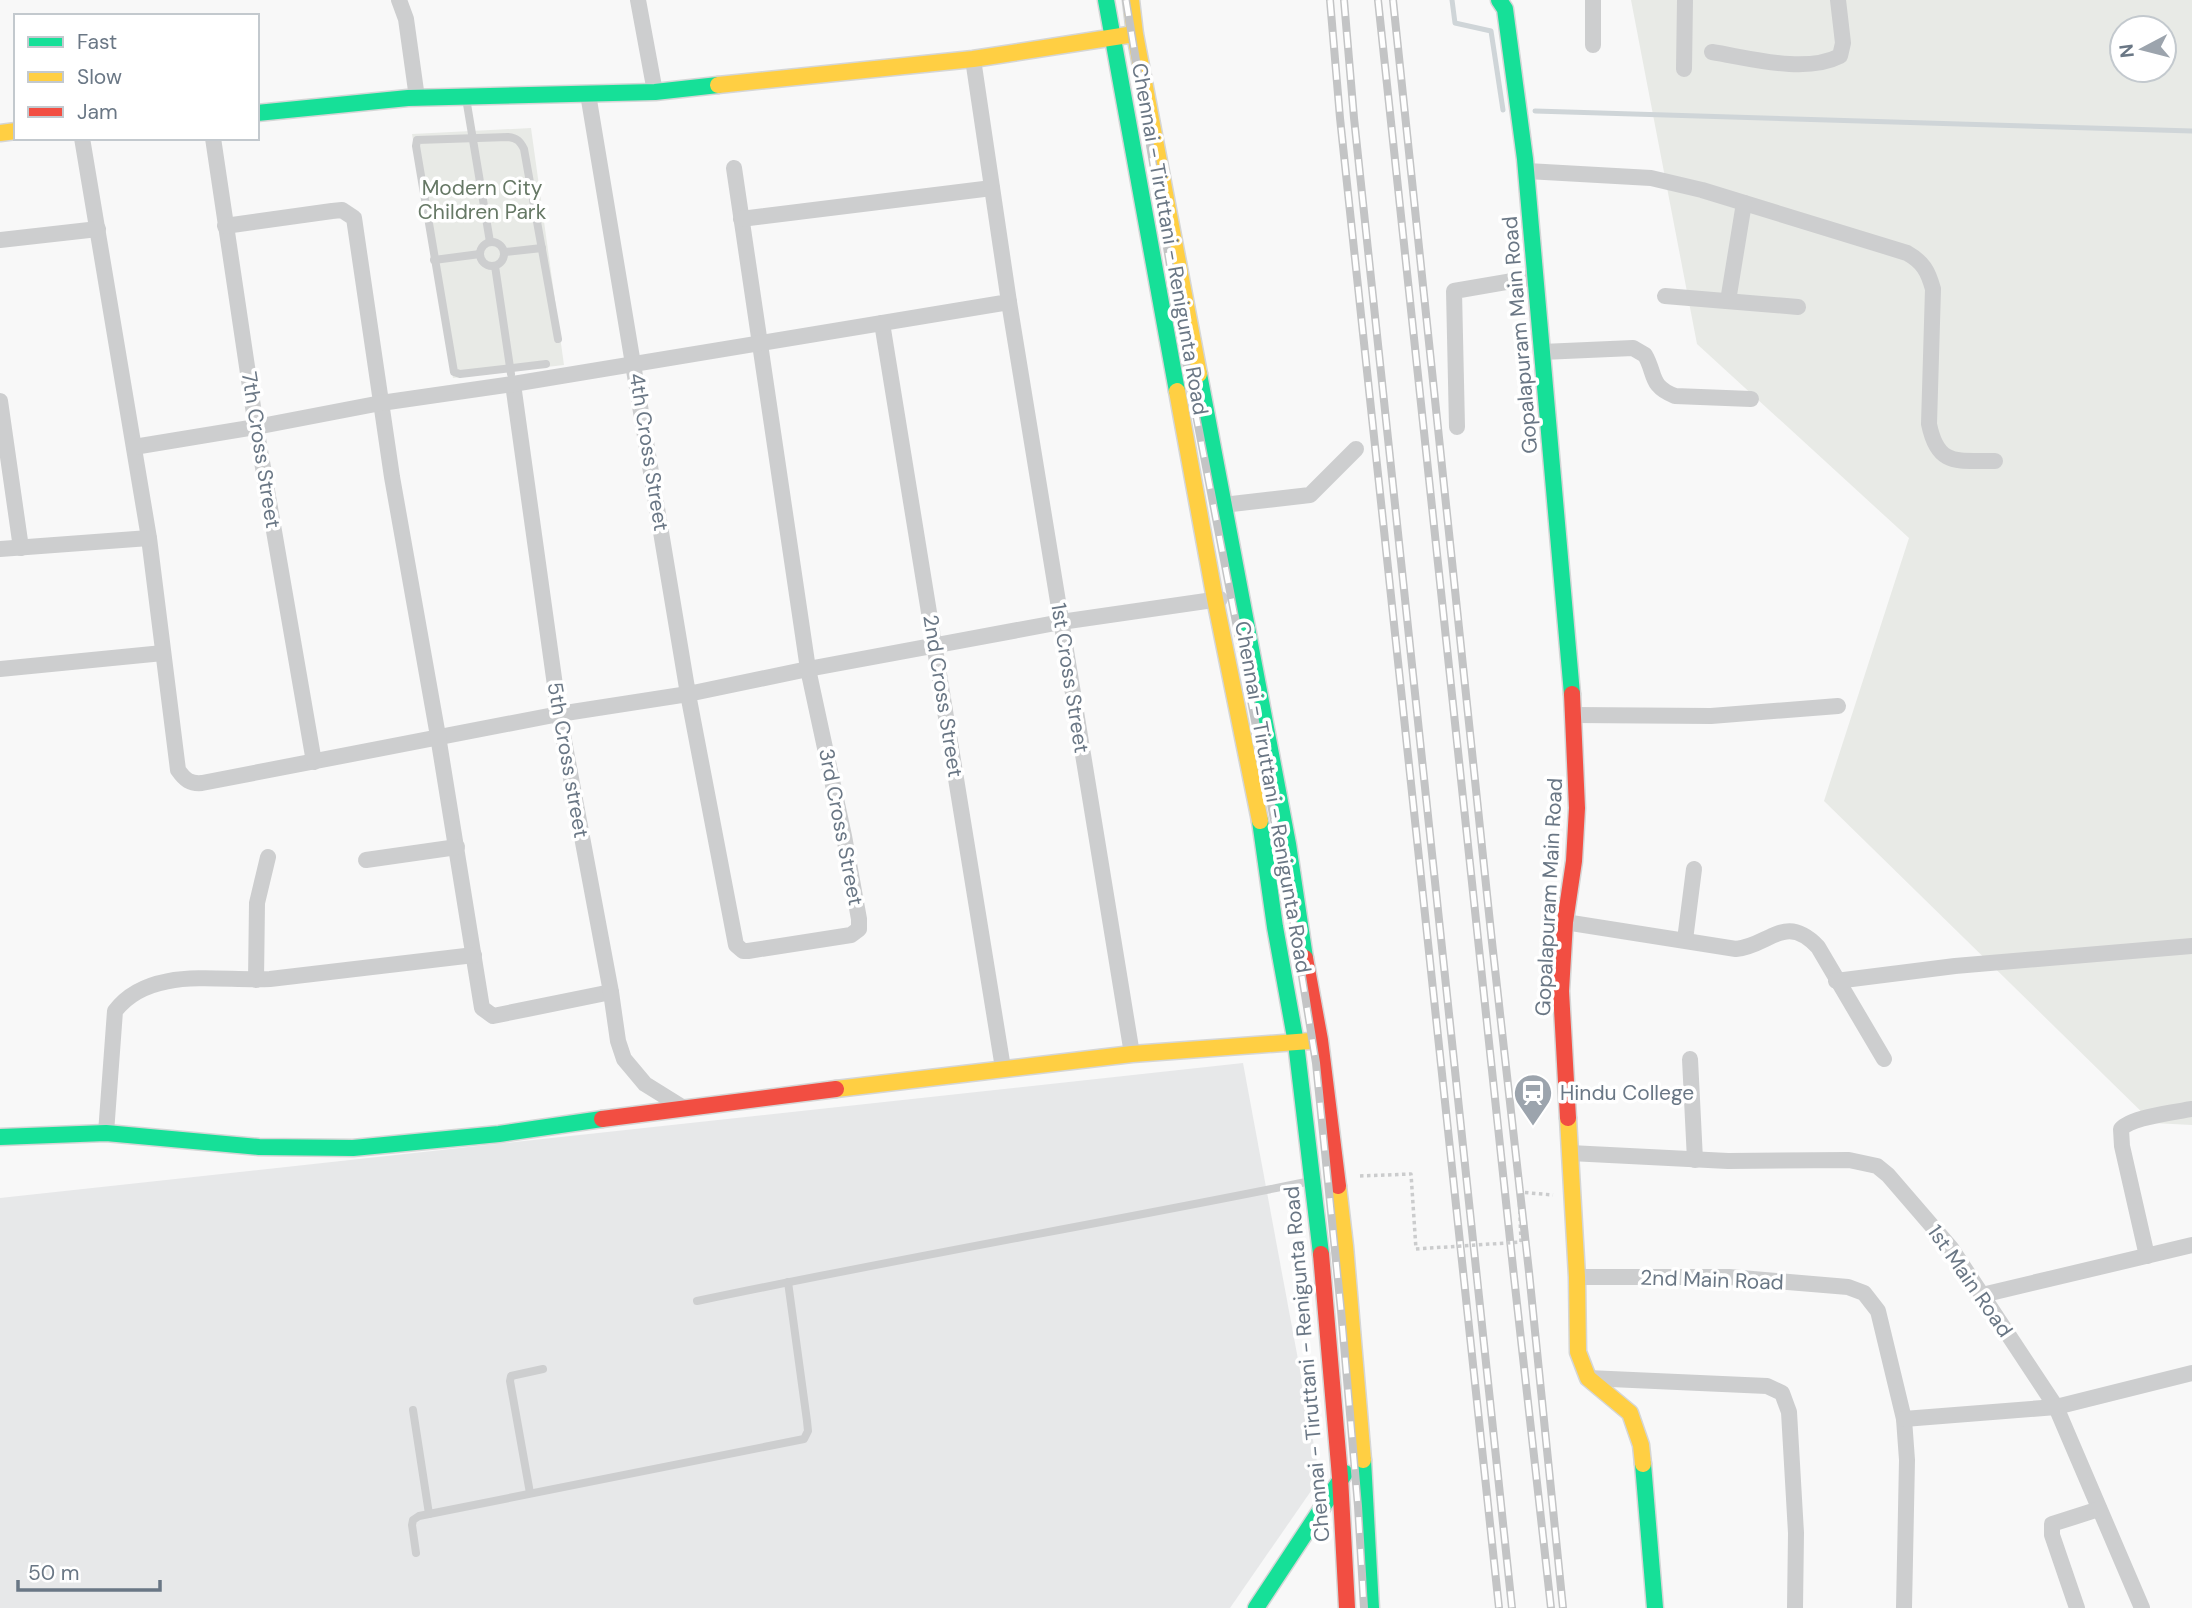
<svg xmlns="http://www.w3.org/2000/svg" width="2192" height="1608" font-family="'DM Sans',sans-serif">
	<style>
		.built { fill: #e7e8e9 }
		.green { fill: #e8eae6; fill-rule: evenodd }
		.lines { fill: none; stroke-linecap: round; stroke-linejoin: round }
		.stream { stroke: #cfd5d8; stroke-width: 5 }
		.fast-casing { stroke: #d5d6d6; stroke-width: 19 }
		.slow-casing { stroke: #d5d6d6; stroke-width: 19 }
		.jam-casing { stroke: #d5d6d6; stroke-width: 19 }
		.path { stroke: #cbcccd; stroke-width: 3.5; stroke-dasharray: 3.5 3.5; stroke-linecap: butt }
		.lane { stroke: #cdcecf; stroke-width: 8 }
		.street { stroke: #cdcecf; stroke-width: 16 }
		.fast { stroke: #16e098; stroke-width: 16 }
		.slow { stroke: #ffcf43; stroke-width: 16 }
		.jam { stroke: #f24e42; stroke-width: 16 }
		.rail-casing { stroke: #c3c4c5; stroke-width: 8 }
		.rail { stroke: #fff; stroke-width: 5; stroke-dasharray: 16; stroke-linecap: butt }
		.path-bridge { stroke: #cbcccd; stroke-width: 3.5; stroke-dasharray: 3.5 3.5; stroke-linecap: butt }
		.labels { text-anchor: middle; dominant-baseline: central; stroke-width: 7; stroke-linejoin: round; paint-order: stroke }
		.park-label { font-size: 21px; fill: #667865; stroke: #fff }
		.street-label { font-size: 21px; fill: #6a7785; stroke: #fff }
		.poi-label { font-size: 21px; fill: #6a7785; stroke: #fff; text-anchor: start }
	</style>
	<rect width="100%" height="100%" fill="#f8f8f8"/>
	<!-- built -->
	<polygon class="built" points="1243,1063 1320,1478 1230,1608 0,1608 0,1198"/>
	<!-- green -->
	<g class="green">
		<path d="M1631,0H2192V1125L2153,1123L1824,801L1909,538L1697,344ZM2122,28H2164V70H2122Z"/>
		<polygon points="531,128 564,365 453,378 412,134"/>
	</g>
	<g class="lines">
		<!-- stream -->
		<g class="stream">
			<polyline points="1452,0 1455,23 1491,31 1503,110"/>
			<polyline points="1535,111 2192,131"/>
		</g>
		<!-- fast casing -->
		<g class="fast-casing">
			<g id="fast">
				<polyline points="1106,0 1177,391"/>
				<polyline points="1499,0 1505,9 1525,159 1572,694"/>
				<polyline points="257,113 408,98 655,92 718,85"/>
				<polyline points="1199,374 1288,844 1305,958"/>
				<polyline points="1260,821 1275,927 1296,1043 1321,1254"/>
				<polyline points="0,1137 106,1133 259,1147 353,1148 499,1134 602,1119"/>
				<polyline points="1363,1460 1371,1608"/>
				<polyline points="1643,1464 1655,1608"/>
				<polyline points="1256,1608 1345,1473"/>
			</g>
		</g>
		<!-- slow casing -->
		<g class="slow-casing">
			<g id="slow">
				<polyline points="1131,0 1135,34 1199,374"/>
				<polyline points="718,85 973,59 1128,35"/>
				<polyline points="0,133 16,131"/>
				<polyline points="1177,391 1215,599 1260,821"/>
				<polyline points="836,1089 1132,1054 1310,1041"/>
				<polyline points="1568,1118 1577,1277 1578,1352 1588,1378 1630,1413 1641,1445 1643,1464"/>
				<polyline points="1338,1186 1345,1246 1363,1460"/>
			</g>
		</g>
		<!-- jam casing -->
		<g class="jam-casing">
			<g id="jam">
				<polyline points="1305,958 1320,1040 1338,1186"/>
				<polyline points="1568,1118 1561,991 1565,922 1574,861 1577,808 1572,694"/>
				<polyline points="602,1119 836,1089"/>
				<polyline points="1321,1254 1340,1477 1347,1608"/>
			</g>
		</g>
		<!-- path -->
		<g class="path">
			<polyline points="1360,1176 1411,1174 1416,1249"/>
			<polyline points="1521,1242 1519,1192 1553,1195"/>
		</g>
		<!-- lane -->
		<g class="lane">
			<polyline points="466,98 490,242"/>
			<circle cx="492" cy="254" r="12"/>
			<polyline points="505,252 542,248"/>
			<polyline points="434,260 480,254"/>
			<polyline points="495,266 511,374"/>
			<path d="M546,364L460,374L454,372L416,146L417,140L508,137C517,138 520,141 524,149L558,339"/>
			<path d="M697,1301C900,1258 1104,1223 1306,1182"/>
			<polyline points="413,1410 429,1514"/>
			<polyline points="530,1493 510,1381 511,1376 543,1369"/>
			<polyline points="416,1553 412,1525 413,1520 419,1516 804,1439 808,1431 807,1421 788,1282"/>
		</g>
		<!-- street -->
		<g class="street">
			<polyline points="399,0 406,19 417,98"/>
			<polyline points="638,0 655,92"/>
			<polyline points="1593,45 1593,0"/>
			<path d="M1712,52C1750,58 1805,74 1840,56L1843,43L1838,0"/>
			<polyline points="1684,69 1685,0"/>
			<path d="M82,138L149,538L178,770C185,780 190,784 202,783L559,714L688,694L808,669L844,836L859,919V929L851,935L748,951H743L736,945L688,694L588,94"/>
			<polyline points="213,138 256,427 314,762"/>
			<polyline points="734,168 808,669 1061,622 1220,599"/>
			<path d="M1527,171L1651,178L1702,190L1907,253C1923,262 1928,271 1933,289L1929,424C1938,468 1958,460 1995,461"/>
			<polyline points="741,219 992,188"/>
			<polyline points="225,226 332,211 342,210 354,218 392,477 438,736 482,1008 493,1016 611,992"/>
			<polyline points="0,240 98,229"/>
			<polyline points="1665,296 1798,307"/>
			<polyline points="1728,301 1744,203"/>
			<polyline points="1009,302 1132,1054"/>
			<polyline points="882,323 1003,1068"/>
			<path d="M1542,352L1633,348L1645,355C1656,374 1649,386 1675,396L1751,399"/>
			<polyline points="513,384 559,714 611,992 618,1041 624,1059 645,1084 682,1107"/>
			<polyline points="0,401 21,548"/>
			<polyline points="1457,427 1454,291 1535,277"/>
			<polyline points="134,447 256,427 381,403 513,384 1009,302 973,59"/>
			<polyline points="1223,505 1310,495 1356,449"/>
			<polyline points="0,549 149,538"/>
			<polyline points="0,669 163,653"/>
			<polyline points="1574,715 1711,716 1838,706"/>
			<polyline points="366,860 457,847"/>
			<path d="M1565,922L1736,949C1769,946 1785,912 1818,947L1884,1059"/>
			<polyline points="1685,940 1694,869"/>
			<polyline points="256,980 257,903 268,857"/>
			<polyline points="1836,981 1955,966 2192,946"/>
			<polyline points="1690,1059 1695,1160"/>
			<path d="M106,1133L115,1011C150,965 220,982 270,979L474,955"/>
			<polyline points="1570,1153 1728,1161 1849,1160 1877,1166 1888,1175 1951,1248 2056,1407 2142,1608"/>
			<path d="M2147,1256L2122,1146L2121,1129C2131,1117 2175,1112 2192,1109"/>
			<polyline points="1577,1277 1729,1277 1848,1287 1864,1293 1878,1311 1904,1419 1907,1460 1904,1608"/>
			<polyline points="1982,1295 2192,1245"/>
			<polyline points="1588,1378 1767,1386 1782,1393 1789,1412 1796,1533 1795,1608"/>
			<polyline points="1904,1419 2056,1407 2192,1373"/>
			<polyline points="2077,1608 2052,1535 2052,1524 2099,1509"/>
		</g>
		<!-- fast -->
		<use href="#fast" class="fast"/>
		<!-- slow -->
		<use href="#slow" class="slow"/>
		<!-- jam -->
		<use href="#jam" class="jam"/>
		<!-- rail casing -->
		<g class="rail-casing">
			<g id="rail">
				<polyline points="1126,0 1187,368 1291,908 1316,1063 1341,1310 1358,1506 1364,1608"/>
				<polyline points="1330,0 1340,118 1499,1608"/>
				<polyline points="1344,0 1354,118 1512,1608"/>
				<polyline points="1378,0 1514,1277 1551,1608"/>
				<polyline points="1393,0 1492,942 1529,1272 1563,1608"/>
			</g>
		</g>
		<!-- rail -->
		<use href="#rail" class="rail"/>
		<!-- path-bridge -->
		<polyline class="path-bridge" points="1416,1249 1521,1242"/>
	</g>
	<!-- icons -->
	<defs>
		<g id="station-pin" transform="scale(2.0125)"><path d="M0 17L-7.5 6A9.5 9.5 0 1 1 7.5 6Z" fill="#9ca4ad" stroke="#fff"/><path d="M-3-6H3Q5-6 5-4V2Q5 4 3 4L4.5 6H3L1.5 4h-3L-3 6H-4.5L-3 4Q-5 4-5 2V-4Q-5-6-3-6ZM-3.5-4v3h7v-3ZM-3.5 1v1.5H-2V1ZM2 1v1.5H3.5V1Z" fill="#fff"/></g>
	</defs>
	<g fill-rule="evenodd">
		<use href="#station-pin" x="1533" y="1093"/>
	</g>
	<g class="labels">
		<!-- park labels -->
		<g class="park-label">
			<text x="482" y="188">Modern City<tspan x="482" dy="24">Children Park</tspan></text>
		</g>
		<!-- street labels -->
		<g class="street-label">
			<text transform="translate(1170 239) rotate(80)">Chennai - Tiruttani - Renigunta Road</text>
			<text transform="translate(1520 335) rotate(-95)">Gopalapuram Main Road</text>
			<text transform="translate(261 450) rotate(81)">7th Cross Street</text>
			<text transform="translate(649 452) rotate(81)">4th Cross Street</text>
			<text transform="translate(1070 678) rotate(81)">1st Cross Street</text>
			<text transform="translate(943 696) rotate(81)">2nd Cross Street</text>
			<text transform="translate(568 760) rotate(80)">5th Cross street</text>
			<text transform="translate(1273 797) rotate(80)">Chennai - Tiruttani - Renigunta Road</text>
			<text transform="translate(841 827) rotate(79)">3rd Cross Street</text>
			<text transform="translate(1549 897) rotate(-87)">Gopalapuram Main Road</text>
			<text transform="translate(1712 1280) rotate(2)">2nd Main Road</text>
			<text transform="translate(1970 1281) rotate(55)">1st Main Road</text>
			<text transform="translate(1307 1364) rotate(-95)">Chennai - Tiruttani - Renigunta Road</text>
		</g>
		<!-- poi labels -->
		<g class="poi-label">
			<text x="1560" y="1093">Hindu College</text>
		</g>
	</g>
	<!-- legend -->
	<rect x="14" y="14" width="245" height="126" fill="#ffffff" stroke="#c3c9ce" stroke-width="2"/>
	<rect x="28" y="37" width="35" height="10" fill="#16e098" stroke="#c3c9ce" stroke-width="2"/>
	<text x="77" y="49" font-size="21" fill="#6a7785">Fast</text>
	<rect x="28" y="72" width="35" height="10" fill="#ffcf43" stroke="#c3c9ce" stroke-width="2"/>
	<text x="77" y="84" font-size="21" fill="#6a7785">Slow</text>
	<rect x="28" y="107" width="35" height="10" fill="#f24e42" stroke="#c3c9ce" stroke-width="2"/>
	<text x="77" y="119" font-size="21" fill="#6a7785">Jam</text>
	<!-- north arrow -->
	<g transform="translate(2143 49) rotate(263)"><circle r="33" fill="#ffffff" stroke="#c3c9ce" stroke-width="2"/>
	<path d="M0-5L12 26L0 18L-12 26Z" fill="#9ca4ad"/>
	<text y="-10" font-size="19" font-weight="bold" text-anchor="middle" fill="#6a7785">N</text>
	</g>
	<!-- scale -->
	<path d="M18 1580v10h142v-10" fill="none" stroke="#6a7785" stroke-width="3.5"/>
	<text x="28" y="1580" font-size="21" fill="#6a7785" stroke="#ffffff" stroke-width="5" paint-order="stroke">50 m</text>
</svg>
